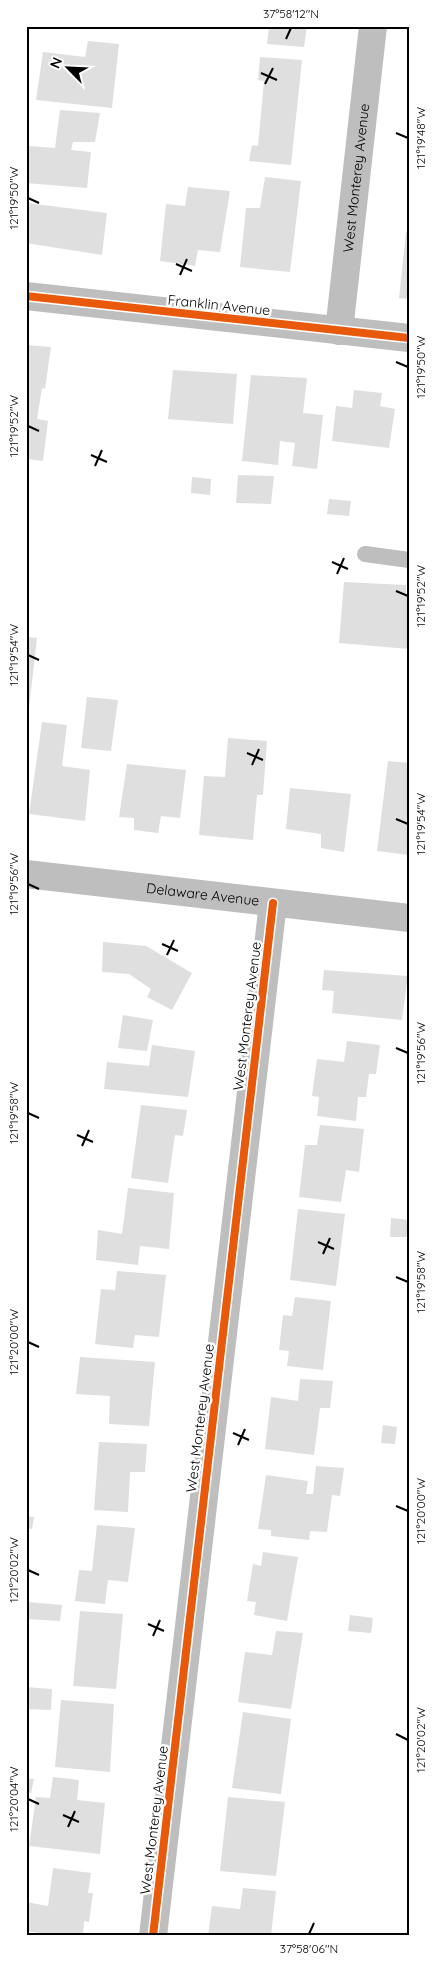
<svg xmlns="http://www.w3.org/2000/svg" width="435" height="1962" font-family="Quicksand,sans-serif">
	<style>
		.building { fill: #dfdfdf }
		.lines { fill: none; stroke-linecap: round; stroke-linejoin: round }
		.service { stroke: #bebebe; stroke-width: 16 }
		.minor { stroke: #bebebe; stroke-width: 28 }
		.cycleway-casing { stroke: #fff; stroke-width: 11 }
		.cycleway { stroke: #e8590c; stroke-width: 8 }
		.ticks { fill: none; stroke: #000; stroke-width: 2 }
		.labels { text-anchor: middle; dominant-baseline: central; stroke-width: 5; stroke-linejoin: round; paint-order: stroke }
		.street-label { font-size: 14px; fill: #000; stroke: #fff }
		.neatline { fill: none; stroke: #000; stroke-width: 2 }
		.ticks-label { font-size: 12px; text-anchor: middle; fill: #000 }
	</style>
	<rect width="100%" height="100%" fill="#fff"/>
	<!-- building -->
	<g class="building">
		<polygon points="269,26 307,26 304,47 267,44"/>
		<polygon points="88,41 119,44 112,108 36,100 43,52 85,57"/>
		<polygon points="260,57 302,60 291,165 249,161 252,145 258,146 264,81 258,80"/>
		<polygon points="60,110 100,113 95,142 73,142 71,150 91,152 87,188 26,183 29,146 55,148"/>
		<polygon points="265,177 301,181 290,272 240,267 246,208 260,208"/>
		<polygon points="188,187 230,191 220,252 198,250 195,266 160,261 166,204 185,206"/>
		<polygon points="27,203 107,213 102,255 26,243"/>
		<polygon points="406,232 409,232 409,299 399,298"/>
		<polygon points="26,345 51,347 45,389 42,388 37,419 48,421 43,461 26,459"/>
		<polygon points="173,370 237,374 233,424 168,419"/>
		<polygon points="251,375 307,378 303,413 323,415 317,469 292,466 295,443 280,441 278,465 242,461"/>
		<polygon points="354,390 382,393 380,406 395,409 389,448 332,441 336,406 352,408"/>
		<polygon points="238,475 274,476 271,504 236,503"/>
		<polygon points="192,477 211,479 210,495 191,493"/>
		<polygon points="329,499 351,501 349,516 327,514"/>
		<polygon points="344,582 406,585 406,596 409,597 409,649 339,643"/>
		<polygon points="26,637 37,638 29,708 26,707"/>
		<polygon points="87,697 118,700 111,751 81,748"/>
		<polygon points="42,722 67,725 62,766 90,770 85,821 29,814"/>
		<polygon points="228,738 267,741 263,795 257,795 253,840 199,835 204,776 225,777"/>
		<polygon points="388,761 409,763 409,855 377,851"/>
		<polygon points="127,764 186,770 180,818 161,816 158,833 134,830 134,818 119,817"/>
		<polygon points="290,788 351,794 344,852 321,848 321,834 286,829"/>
		<polygon points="103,942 146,946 192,973 172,1010 147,997 151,989 129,974 102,972"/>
		<polygon points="324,970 408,976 402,1020 332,1013 334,991 322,990"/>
		<polygon points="123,1015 153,1020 147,1051 118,1048"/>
		<polygon points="347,1041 380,1045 376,1074 369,1074 366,1097 358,1097 356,1121 317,1116 319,1097 312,1096 317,1059 344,1062"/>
		<polygon points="152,1045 195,1051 188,1097 104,1089 107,1062 149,1066"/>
		<polygon points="141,1105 187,1110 183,1136 175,1135 168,1183 131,1178"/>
		<polygon points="320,1125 364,1129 359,1172 346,1170 341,1202 299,1197 305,1145 317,1145"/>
		<polygon points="128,1188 174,1193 169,1249 140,1246 138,1265 96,1260 98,1230 122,1234"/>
		<polygon points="298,1209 345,1214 336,1286 290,1280"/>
		<polygon points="391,1218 409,1220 409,1237 390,1237"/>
		<polygon points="117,1271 166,1275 159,1337 135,1335 133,1348 95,1344 101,1289 115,1290"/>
		<polygon points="295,1297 331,1301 323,1370 287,1366 289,1351 279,1350 283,1315 292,1316"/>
		<polygon points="80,1357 155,1362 149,1426 109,1424 110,1396 76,1394"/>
		<polygon points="300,1379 333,1381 330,1408 320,1408 314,1455 265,1449 271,1397 298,1401"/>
		<polygon points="383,1425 397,1427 395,1444 381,1443"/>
		<polygon points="99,1442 147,1444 145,1472 130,1472 128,1512 94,1510"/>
		<polygon points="316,1466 344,1468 340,1496 332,1495 327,1532 310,1531 309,1540 271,1536 271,1530 258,1529 266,1475 308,1481 306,1494 313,1494"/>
		<polygon points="26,1516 34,1517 32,1529 26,1528"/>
		<polygon points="97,1525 135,1528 128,1582 108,1580 105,1604 75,1601 79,1570 92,1571"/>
		<polygon points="263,1552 298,1557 287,1621 254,1615 256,1602 247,1601 253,1564 261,1566"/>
		<polygon points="27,1602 62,1605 60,1621 26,1619"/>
		<polygon points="80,1611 123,1614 116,1689 73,1686"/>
		<polygon points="350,1615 373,1618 371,1633 348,1631"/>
		<polygon points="276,1631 303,1633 291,1709 238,1702 245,1652 272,1655"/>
		<polygon points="26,1687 52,1689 51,1710 26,1709"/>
		<polygon points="61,1700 114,1704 110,1772 55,1767"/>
		<polygon points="243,1712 291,1719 281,1794 232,1788"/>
		<polygon points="53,1777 79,1780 77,1800 105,1803 100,1854 29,1846 36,1797 50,1798"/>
		<polygon points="26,1778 34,1779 31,1793 26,1792"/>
		<polygon points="228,1797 285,1802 276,1876 220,1871"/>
		<polygon points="53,1868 91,1873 88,1893 93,1893 89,1922 84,1921 83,1936 58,1936 26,1931 26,1902 48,1906"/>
		<polygon points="243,1888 276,1891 271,1936 208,1936 212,1906 240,1909"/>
	</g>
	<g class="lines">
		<!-- service -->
		<polyline class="service" points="365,554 409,560"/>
		<!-- minor -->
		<g class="minor">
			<polyline points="26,296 409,338"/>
			<path id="s1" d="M339,331L373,26"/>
			<path id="s2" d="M26,874L409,918"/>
			<polyline points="153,1936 273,903"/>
		</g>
		<!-- cycleway casing -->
		<g class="cycleway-casing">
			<g id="cycleway">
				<polyline points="26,296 409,338"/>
				<polyline points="153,1936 273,903"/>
			</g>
		</g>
		<!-- cycleway -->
		<use href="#cycleway" class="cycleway"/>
	</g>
	<!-- ticks -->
	<path class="ticks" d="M286,39L291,28M261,73L277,80M265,84L273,68M396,133L408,138M28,198L39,203M176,264L192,271M180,275L187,259M396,362L408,367M28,426L39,431M91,455L107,462M95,466L102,450M332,562L348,569M337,574L344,558M396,591L408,596M28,655L39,660M247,753L263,760M252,765L259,749M396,819L408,824M28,884L39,889M162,944L178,951M167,955L174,940M396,1048L408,1053M28,1113L39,1118M77,1135L93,1142M82,1146L89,1130M318,1242L334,1249M323,1254L330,1238M396,1277L408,1282M28,1342L39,1347M233,1433L249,1440M238,1445L245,1429M396,1506L408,1511M28,1570L39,1575M148,1624L164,1631M153,1636L160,1620M396,1734L408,1740M28,1799L39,1804M63,1815L79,1822M68,1827L75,1811M309,1934L314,1923"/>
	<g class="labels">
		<!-- street labels -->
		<g class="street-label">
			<text stroke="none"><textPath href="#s1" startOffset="154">West Monterey Avenue</textPath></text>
			<text transform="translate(219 305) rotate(6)">Franklin Avenue</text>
			<text stroke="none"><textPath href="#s2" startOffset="178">Delaware Avenue</textPath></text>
			<text transform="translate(247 1016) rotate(-83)">West Monterey Avenue</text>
			<text transform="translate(200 1418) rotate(-83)">West Monterey Avenue</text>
			<text transform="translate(154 1820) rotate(-83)">West Monterey Avenue</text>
		</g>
	</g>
	<!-- border -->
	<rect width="435" height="1962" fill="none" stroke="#ffffff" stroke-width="55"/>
	<!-- north arrow -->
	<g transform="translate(68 68) rotate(294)" stroke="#ffffff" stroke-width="4" paint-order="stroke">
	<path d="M0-4L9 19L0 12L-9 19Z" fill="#000000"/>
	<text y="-8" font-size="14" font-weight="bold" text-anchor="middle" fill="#000000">N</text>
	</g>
	<rect x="28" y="28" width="380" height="1906" class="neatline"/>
	<g class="ticks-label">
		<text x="291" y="18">37°58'12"N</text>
		<text transform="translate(421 138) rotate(-90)" y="4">121°19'48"W</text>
		<text transform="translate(14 198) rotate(-90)" y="4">121°19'50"W</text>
		<text transform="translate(421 367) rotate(-90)" y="4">121°19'50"W</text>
		<text transform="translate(14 426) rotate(-90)" y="4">121°19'52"W</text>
		<text transform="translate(421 596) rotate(-90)" y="4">121°19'52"W</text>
		<text transform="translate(14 655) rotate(-90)" y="4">121°19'54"W</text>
		<text transform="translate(421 824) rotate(-90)" y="4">121°19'54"W</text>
		<text transform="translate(14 884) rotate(-90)" y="4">121°19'56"W</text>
		<text transform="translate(421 1053) rotate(-90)" y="4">121°19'56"W</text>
		<text transform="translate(14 1113) rotate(-90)" y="4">121°19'58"W</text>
		<text transform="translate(421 1282) rotate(-90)" y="4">121°19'58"W</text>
		<text transform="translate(14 1342) rotate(-90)" y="4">121°20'00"W</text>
		<text transform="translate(421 1511) rotate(-90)" y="4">121°20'00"W</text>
		<text transform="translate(14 1570) rotate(-90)" y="4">121°20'02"W</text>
		<text transform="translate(421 1740) rotate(-90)" y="4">121°20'02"W</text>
		<text transform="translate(14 1799) rotate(-90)" y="4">121°20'04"W</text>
		<text x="309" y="1953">37°58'06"N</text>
	</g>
</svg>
